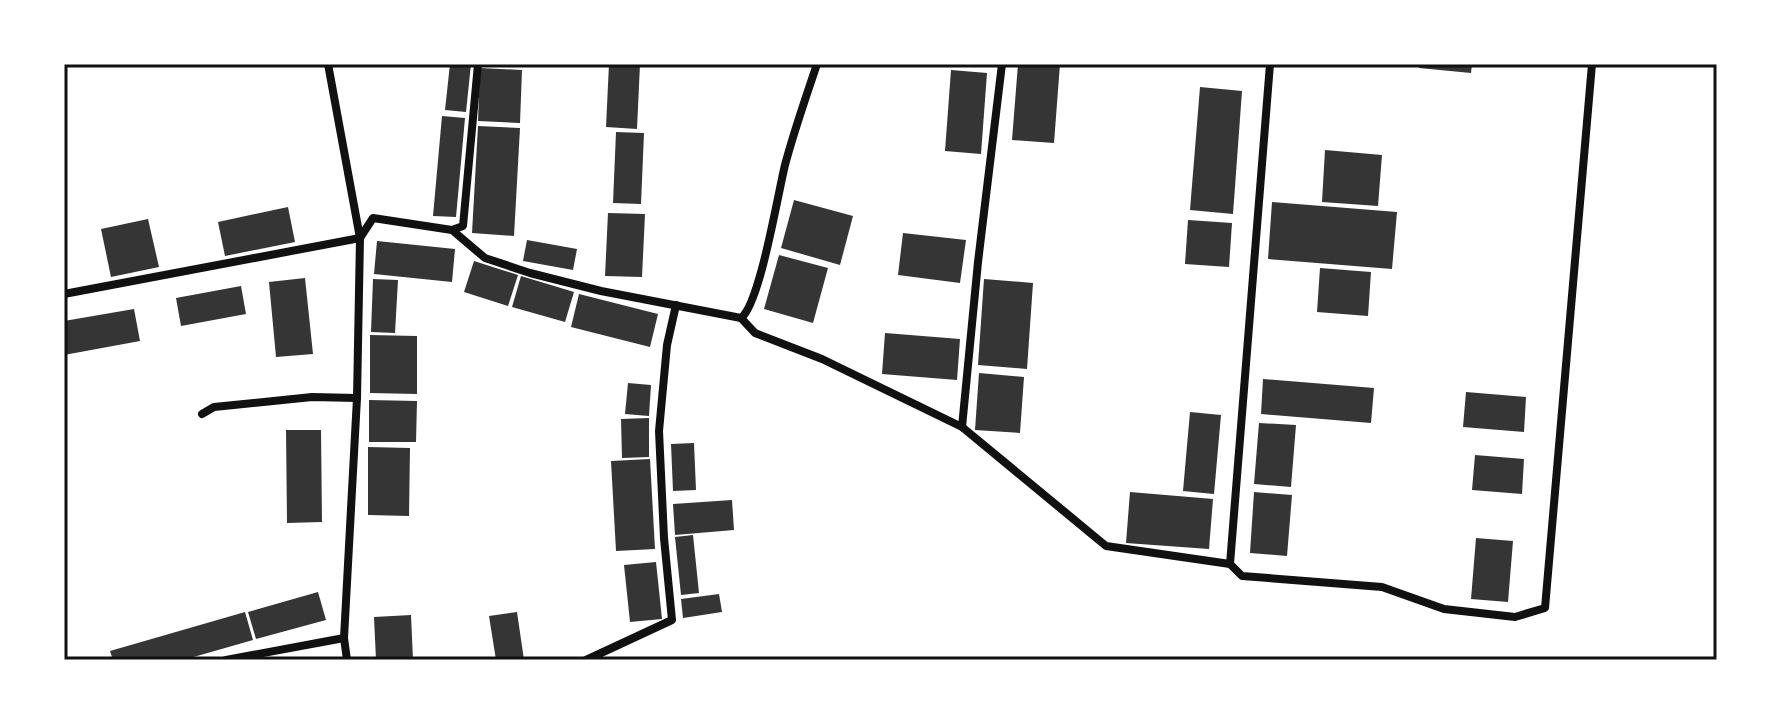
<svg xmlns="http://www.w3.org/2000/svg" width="1781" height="724" font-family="'PT Sans Narrow',sans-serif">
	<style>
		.building { fill: #353535 }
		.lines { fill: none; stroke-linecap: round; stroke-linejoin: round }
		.minor { stroke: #111; stroke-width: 8 }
		.neatline { fill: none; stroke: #111; stroke-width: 3 }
	</style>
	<rect width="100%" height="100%" fill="#fff"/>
	<!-- building -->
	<g class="building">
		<polygon points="450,64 471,64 466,112 445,110"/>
		<polygon points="609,64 640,64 637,129 606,127"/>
		<polygon points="1018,64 1060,64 1054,143 1012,140"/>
		<polygon points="1420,64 1472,64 1471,73 1419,68"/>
		<polygon points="480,68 522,70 520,123 478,121"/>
		<polygon points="951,70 987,73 981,154 945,151"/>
		<polygon points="1200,87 1242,91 1233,214 1190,210"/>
		<polygon points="442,116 465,118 456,217 433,216"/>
		<polygon points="478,126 520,128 514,236 472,233"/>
		<polygon points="616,132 644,133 641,204 613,203"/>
		<polygon points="1325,150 1382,155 1378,206 1322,202"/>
		<polygon points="794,200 853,216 840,265 781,248"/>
		<polygon points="1272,202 1397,212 1392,269 1268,259"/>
		<polygon points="288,207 295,242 225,256 218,222"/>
		<polygon points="608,213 645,214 642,277 605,276"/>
		<polygon points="148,219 159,267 111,277 101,229"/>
		<polygon points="1188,220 1232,223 1229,267 1185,264"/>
		<polygon points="903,233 966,240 960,283 898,275"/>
		<polygon points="527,240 577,249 573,270 523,261"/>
		<polygon points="377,241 455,249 452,282 374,274"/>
		<polygon points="779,255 828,268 813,323 764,309"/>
		<polygon points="474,261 518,275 508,306 464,292"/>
		<polygon points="1320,268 1371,272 1368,316 1317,312"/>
		<polygon points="521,276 574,292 565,322 512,307"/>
		<polygon points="305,278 313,354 276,357 269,282"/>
		<polygon points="373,279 398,280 395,333 371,332"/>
		<polygon points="984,279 1033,283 1027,369 978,365"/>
		<polygon points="241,286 246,314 181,326 176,298"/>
		<polygon points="579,294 658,314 650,347 571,327"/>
		<polygon points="134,309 140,341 64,355 64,321"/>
		<polygon points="885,333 960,339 957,380 882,374"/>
		<polygon points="370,335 417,336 417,394 370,393"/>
		<polygon points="979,373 1024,377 1020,433 975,430"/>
		<polygon points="1263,379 1374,388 1371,423 1261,414"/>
		<polygon points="628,383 651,385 649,416 625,414"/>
		<polygon points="1466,392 1526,397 1524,432 1463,427"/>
		<polygon points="369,400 417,401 416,442 369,442"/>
		<polygon points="1190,412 1221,415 1214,494 1183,491"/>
		<polygon points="649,418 649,457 622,458 621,419"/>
		<polygon points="1259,423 1296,425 1291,487 1254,484"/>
		<polygon points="286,430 321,430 322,522 287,523"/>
		<polygon points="694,443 696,490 673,491 671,444"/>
		<polygon points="368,447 410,448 409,516 368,515"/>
		<polygon points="1475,455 1524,459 1522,494 1472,490"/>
		<polygon points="650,459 655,549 616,551 611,461"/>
		<polygon points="1130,492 1213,499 1209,549 1126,543"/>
		<polygon points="1254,492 1292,495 1287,556 1250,553"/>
		<polygon points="732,500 734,530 675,535 673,504"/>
		<polygon points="693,535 699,593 681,595 675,537"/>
		<polygon points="1476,538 1513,541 1508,602 1471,599"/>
		<polygon points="656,562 662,619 630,622 624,565"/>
		<polygon points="318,592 326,620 256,639 248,612"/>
		<polygon points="719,594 722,612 683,618 681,599"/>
		<polygon points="245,612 253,640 183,660 113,660 110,651"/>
		<polygon points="517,612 524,660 496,660 489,616"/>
		<polygon points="411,615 413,660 376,660 374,617"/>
	</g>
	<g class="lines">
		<!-- minor -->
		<g class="minor">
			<polyline points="328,64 360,238 357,398 344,638 347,660"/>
			<polyline points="452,230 463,226 478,64"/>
			<path d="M64,294L360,238L373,218L452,230L485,258L530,273L601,291L741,318C760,304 778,193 785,165C794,131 806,97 817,64"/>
			<polyline points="741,318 755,333 822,359 962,427 978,262 1002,64"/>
			<polyline points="202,414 214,407 312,397 357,398"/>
			<polyline points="962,427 1106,546 1230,564 1270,64"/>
			<polyline points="1230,564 1242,576 1382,587 1444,609 1515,617 1545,608 1592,64"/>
			<polyline points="226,660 344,638"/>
			<polyline points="586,660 672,620 664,538 659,431 667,345 676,305"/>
		</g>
	</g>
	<!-- border -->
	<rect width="1781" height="724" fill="none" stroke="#ffffff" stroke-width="132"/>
	<rect x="66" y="66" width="1649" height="592" class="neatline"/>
</svg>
